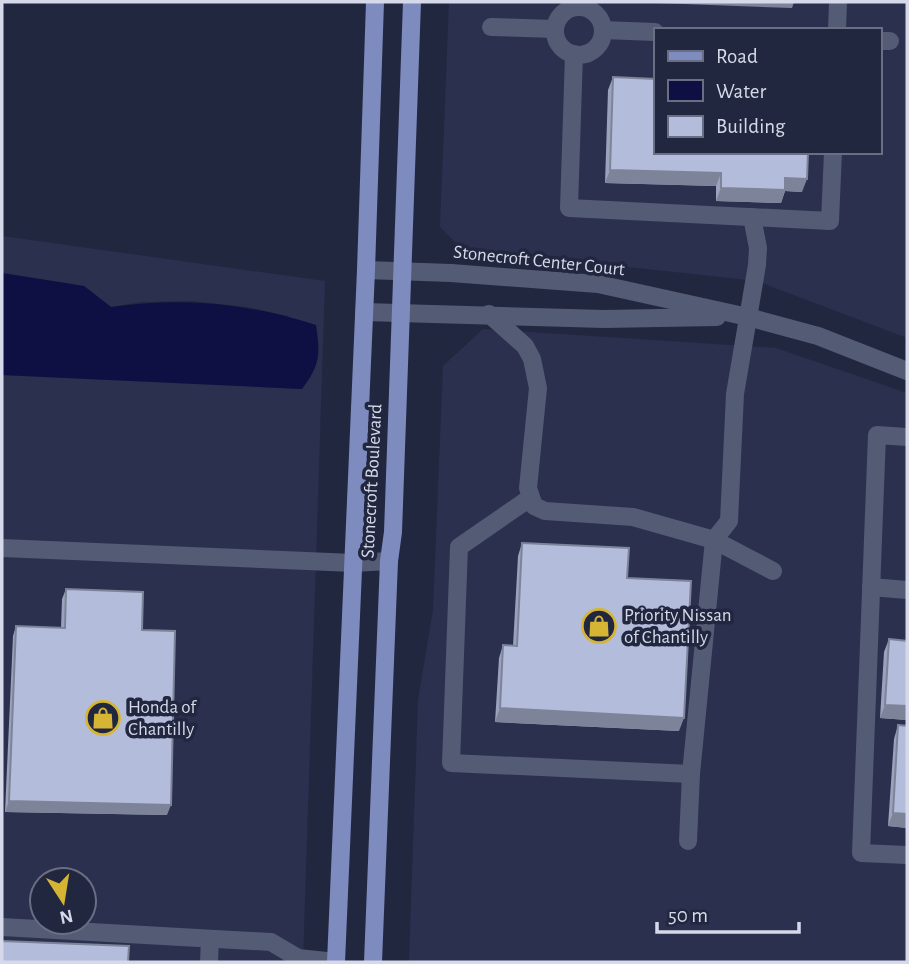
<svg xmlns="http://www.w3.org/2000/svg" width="909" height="964" font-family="'Alegreya Sans',sans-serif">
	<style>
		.built { fill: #2a304e; fill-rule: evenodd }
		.water { fill: #0e0f42 }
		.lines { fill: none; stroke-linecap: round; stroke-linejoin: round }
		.minor { stroke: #545b74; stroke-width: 18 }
		.major { stroke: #7e8bbf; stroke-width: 18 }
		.wall { fill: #9aa2bc }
		.shaded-wall { fill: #7d8499 }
		.building { fill: #b3bcdb; stroke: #7d8499; stroke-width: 2 }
		.labels { text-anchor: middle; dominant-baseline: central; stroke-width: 7; stroke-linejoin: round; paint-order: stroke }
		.street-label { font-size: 19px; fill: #d5d9e9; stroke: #222740 }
		.poi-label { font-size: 19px; fill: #d5d9e9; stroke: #222740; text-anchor: start }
	</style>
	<rect width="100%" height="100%" fill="#222740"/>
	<!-- built -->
	<g class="built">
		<path d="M449,2H907V338L757,281L462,249L440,227ZM655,30H879V152H655Z"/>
		<path d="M2,236L325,281L303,962H2V375L302,389L288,316L247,307L192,301L141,302L111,307L84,286L2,273ZM42,880H84V922H42Z"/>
		<polygon points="483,329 776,348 907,393 907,962 409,962 418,700 433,610 443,366"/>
	</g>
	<!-- water -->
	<path class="water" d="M2,273L84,286L111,307C181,297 248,303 316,325C320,354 321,364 302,389L2,375Z"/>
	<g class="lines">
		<!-- minor -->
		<g class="minor">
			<circle cx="579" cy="31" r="24"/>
			<polyline points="491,27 555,29"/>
			<polyline points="603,30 655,32"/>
			<polyline points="837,30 838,2"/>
			<polyline points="879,41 890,41"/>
			<polyline points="574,54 569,208 830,221 833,152"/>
			<polyline points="366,270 451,273 598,284 748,317 818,336 907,371"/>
			<polyline points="364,312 604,319 717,317"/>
			<polyline points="489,314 525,346 532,359 538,388 528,488 534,506 545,511 633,517 714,540 729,521 735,394 757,265 758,248 752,217"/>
			<polyline points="907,437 877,435 861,853 907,855"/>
			<polyline points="530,498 459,547 451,763 691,774 714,540 773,571"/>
			<polyline points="2,548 353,563 389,561"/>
			<polyline points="871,587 907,590"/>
			<polyline points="688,841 691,774"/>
			<polyline points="2,927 271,942 298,958 336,962"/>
			<polyline points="209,962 210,939"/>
		</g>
		<!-- major -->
		<g class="major">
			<polyline points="336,962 366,270 375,2"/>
			<polyline points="373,962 389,561 393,532 412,2"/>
		</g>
	</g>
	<!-- wall -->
	<g class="wall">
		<polygon points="613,77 802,192 785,191 781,203 716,201 716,186 605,183 608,90"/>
		<polygon points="522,543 627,578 679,731 495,722 499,658 503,645 513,646 518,556"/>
		<polygon points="66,589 142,630 167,815 5,812 13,636 16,626 61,628 62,599"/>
		<polygon points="889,639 907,641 907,828 888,826 894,739 898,725 906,726 907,720 880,718 884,652"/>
	</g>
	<!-- shaded-wall -->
	<g class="shaded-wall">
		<polygon points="629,2 794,2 792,8"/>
		<polygon points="610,170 721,173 716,186 605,183"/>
		<polygon points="785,178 807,179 802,192 785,191 781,203 716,201 721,188"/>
		<polygon points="885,705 907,706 907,720 880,718"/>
		<polygon points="500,708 684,718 679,731 495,722"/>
		<polygon points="9,801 171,805 167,815 5,812"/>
		<polygon points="893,813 907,814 907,828 888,826"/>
	</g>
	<!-- building -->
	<g class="building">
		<polygon points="613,77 655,79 655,152 808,152 807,179 785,178 785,190 721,188 721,173 610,170"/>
		<polygon points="522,543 629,548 627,578 691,581 684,718 500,708 503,645 517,646"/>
		<polygon points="66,589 143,592 142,630 175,631 171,805 9,801 16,626 65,628"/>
		<polygon points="889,639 907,641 907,706 885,705"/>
		<polygon points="898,725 907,726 907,814 893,813"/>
		<polygon points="2,941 129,946 128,962 2,962"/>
	</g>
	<!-- icons -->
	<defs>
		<g id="shop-ring" transform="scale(1.75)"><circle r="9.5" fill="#222740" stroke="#d6b534" stroke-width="1.5"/><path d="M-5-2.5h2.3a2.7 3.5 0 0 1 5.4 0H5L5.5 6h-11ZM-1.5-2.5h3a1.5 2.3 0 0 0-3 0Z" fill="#d6b534"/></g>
	</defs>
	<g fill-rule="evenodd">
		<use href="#shop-ring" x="599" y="626"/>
		<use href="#shop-ring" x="103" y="718"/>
	</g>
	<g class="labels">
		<!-- street labels -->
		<g class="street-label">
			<text transform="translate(539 261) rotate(6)">Stonecroft Center Court</text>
			<text transform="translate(372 481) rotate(-87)">Stonecroft Boulevard</text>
		</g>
		<!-- poi labels -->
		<g class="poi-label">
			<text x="624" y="615">Priority Nissan<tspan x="624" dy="22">of Chantilly</tspan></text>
			<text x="128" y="707">Honda of<tspan x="128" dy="22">Chantilly</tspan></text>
		</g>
	</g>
	<!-- border -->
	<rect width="909" height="964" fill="none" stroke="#d5d9e9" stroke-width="7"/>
	<!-- legend -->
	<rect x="654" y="28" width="228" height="126" fill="#222740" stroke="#6a6e84" stroke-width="2"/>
	<rect x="668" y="51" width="35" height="10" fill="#7e8bbf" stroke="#6a6e84" stroke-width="2"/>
	<text x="716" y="63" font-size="21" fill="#d5d9e9">Road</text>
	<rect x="668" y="80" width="35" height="21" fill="#0e0f42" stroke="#6a6e84" stroke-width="2"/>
	<text x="716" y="98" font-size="21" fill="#d5d9e9">Water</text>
	<rect x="668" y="116" width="35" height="21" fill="#b3bcdb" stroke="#6a6e84" stroke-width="2"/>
	<text x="716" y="133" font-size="21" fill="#d5d9e9">Building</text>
	<!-- north arrow -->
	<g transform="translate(63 901) rotate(168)"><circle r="33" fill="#222740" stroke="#6a6e84" stroke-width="2"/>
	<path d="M0-5L12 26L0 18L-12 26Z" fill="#d6b534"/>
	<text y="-10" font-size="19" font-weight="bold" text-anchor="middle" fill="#d5d9e9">N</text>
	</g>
	<!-- scale -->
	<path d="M657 922v10h142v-10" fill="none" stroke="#d5d9e9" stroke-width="3.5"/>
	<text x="668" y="922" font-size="21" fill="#d5d9e9" stroke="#222740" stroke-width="5" paint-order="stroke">50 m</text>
</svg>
